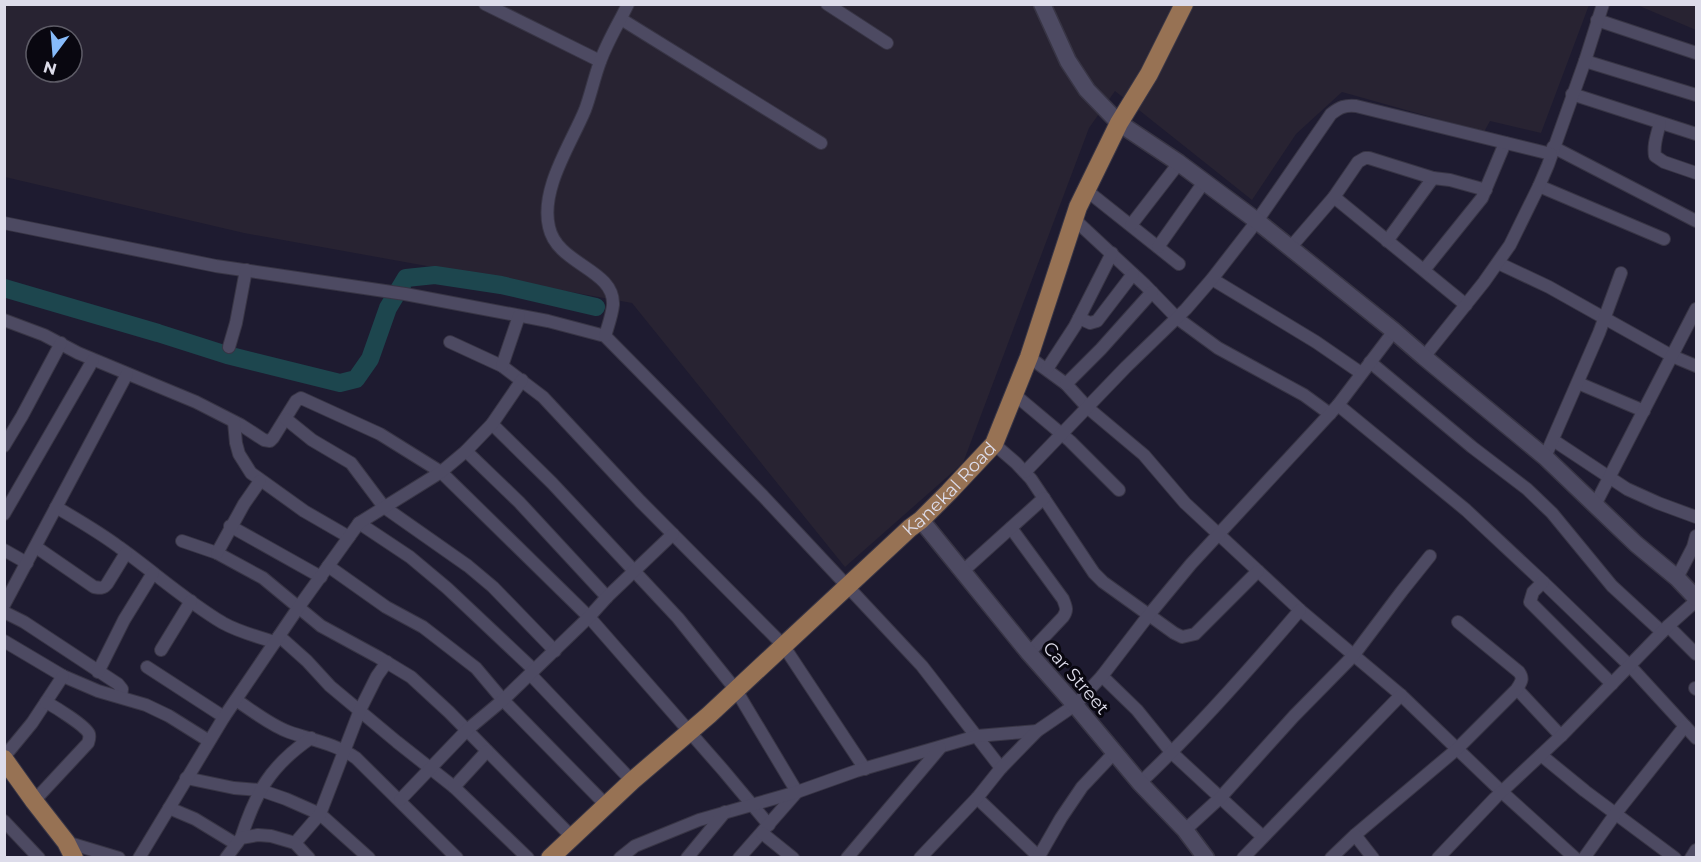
<svg xmlns="http://www.w3.org/2000/svg" width="1701" height="862" font-family="Montserrat,sans-serif">
	<style>
		.industrial { fill: #282332; fill-rule: evenodd }
		.lines { fill: none; stroke-linecap: round; stroke-linejoin: round }
		.river { stroke: #1d464e; stroke-width: 18 }
		.street-casing { stroke: #383545; stroke-width: 14 }
		.secondary-casing { stroke: #383545; stroke-width: 19 }
		.primary-casing { stroke: #383545; stroke-width: 20 }
		.street { stroke: #4d4a62; stroke-width: 12 }
		.secondary { stroke: #4d4a62; stroke-width: 16 }
		.primary { stroke: #977254; stroke-width: 18 }
		.labels { text-anchor: middle; dominant-baseline: central; stroke-width: 6; stroke-linejoin: round; paint-order: stroke }
		.street-label { font-size: 18px; fill: #dddcea; stroke: #090710 }
	</style>
	<rect width="100%" height="100%" fill="#1e1b30"/>
	<!-- industrial -->
	<g class="industrial">
		<path d="M5,5H1589L1541,133L1490,121L1484,132L1342,92L1296,134L1252,200L1115,91L1089,128L963,463L845,567L632,303L244,233L5,177ZM36,36H72V72H36Z"/>
		<polygon points="1637,5 1696,5 1696,30"/>
	</g>
	<g class="lines">
		<!-- river -->
		<polyline class="river" points="4,288 158,333 227,355 340,383 356,379 370,359 388,308 406,278 435,275 501,285 596,307"/>
		<!-- street casing -->
		<g class="street-casing">
			<g id="street">
				<polyline points="485,4 600,61"/>
				<polyline points="827,4 887,43"/>
				<polyline points="621,19 821,143"/>
				<polyline points="1597,20 1696,53"/>
				<polyline points="1585,61 1696,95"/>
				<polyline points="1572,94 1696,134"/>
				<path d="M1660,123C1657,135 1653,145 1655,156L1664,162L1696,173"/>
				<polyline points="1553,147 1696,221"/>
				<polyline points="1539,186 1664,239"/>
				<polyline points="1086,190 1179,264"/>
				<polyline points="1334,197 1466,305"/>
				<polyline points="1074,219 1145,285 1177,318 1218,348 1304,395 1330,414"/>
				<polyline points="4,223 216,266 405,294 548,321 605,336 763,496 922,666 1001,768"/>
				<polyline points="1131,225 1179,163"/>
				<polyline points="1387,241 1433,178"/>
				<polyline points="1158,247 1204,182"/>
				<polyline points="1290,248 1334,197 1358,162 1365,158 1369,158 1433,178 1450,180 1486,190"/>
				<polyline points="1498,263 1549,287 1672,356 1696,366"/>
				<polyline points="1424,270 1482,198 1505,143"/>
				<polyline points="1212,279 1316,342 1361,373"/>
				<polyline points="1079,318 1090,323 1097,321 1133,274"/>
				<polyline points="4,320 44,335 78,353 196,402 241,425 264,440 270,441 273,438 296,401 301,398 380,434 441,472 589,617 723,770 769,825"/>
				<path d="M605,336C608,326 612,315 613,305C615,269 557,265 549,227C540,189 571,144 585,110C591,94 594,78 600,62C607,42 619,23 628,4"/>
				<polyline points="450,342 502,366 543,397 640,501 783,645 865,769"/>
				<polyline points="229,347 236,323 246,270"/>
				<polyline points="1029,357 1066,384 1088,408 1144,455 1185,503 1300,610 1401,695 1502,792 1575,858"/>
				<polyline points="1424,357 1484,282 1510,245 1539,186 1548,165 1585,61 1603,4"/>
				<polyline points="1370,362 1472,447 1527,489 1552,513 1612,586 1662,632"/>
				<polyline points="502,366 519,316"/>
				<polyline points="1047,369 1075,326 1112,253"/>
				<polyline points="1578,383 1644,411"/>
				<polyline points="1066,384 1101,349 1152,292"/>
				<polyline points="1014,394 1070,441 1119,490"/>
				<polyline points="1338,405 1466,510 1543,582 1630,666 1696,738"/>
				<polyline points="286,419 312,440 351,463 384,507 468,566 493,587 555,651"/>
				<polyline points="234,422 236,443 239,454 251,473 304,511 349,537"/>
				<polyline points="492,424 552,483 678,618 736,690 797,792 739,858"/>
				<polyline points="1553,440 1627,489 1658,503 1696,517"/>
				<polyline points="994,444 1016,463 1031,479 1094,573 1103,582 1174,633 1182,637 1195,634 1258,571"/>
				<polyline points="4,446 22,416 61,343"/>
				<polyline points="466,451 519,502 607,597"/>
				<polyline points="1545,457 1599,333 1621,273"/>
				<path d="M1025,472L1126,367L1186,309L1212,279L1257,221L1331,114C1340,107 1345,105 1356,106L1551,154"/>
				<polyline points="1595,505 1696,309"/>
				<path d="M56,507C78,520 99,532 119,547C154,572 186,601 223,623C239,632 258,637 275,642"/>
				<polyline points="4,514 93,360"/>
				<polyline points="359,523 410,557 447,588 534,670"/>
				<polyline points="230,526 321,577"/>
				<path d="M1011,528L1063,599C1066,607 1068,610 1063,617L1029,653"/>
				<polyline points="182,541 217,553 263,578 321,626 378,657 411,677 449,712 572,837"/>
				<path d="M36,547L94,587C100,588 103,589 107,584L126,553"/>
				<polyline points="4,550 27,563"/>
				<polyline points="217,553 244,504 260,481"/>
				<polyline points="328,566 386,607 423,627 476,668 503,700 606,805"/>
				<polyline points="963,571 1044,498"/>
				<polyline points="1677,578 1693,547 1696,536"/>
				<polyline points="1543,582 1533,592 1530,602 1612,684"/>
				<polyline points="4,605 127,374"/>
				<polyline points="4,612 24,622 118,684 122,689 121,697"/>
				<polyline points="1668,626 1696,654"/>
				<polyline points="279,636 307,661 330,686 397,742 454,787 528,858"/>
				<polyline points="4,641 63,676 98,691 146,705 169,716 209,741"/>
				<polyline points="161,650 191,601"/>
				<polyline points="147,667 224,717"/>
				<polyline points="98,672 124,620 153,573"/>
				<polyline points="530,674 632,781"/>
				<polyline points="1102,676 1137,710 1171,752 1263,837"/>
				<polyline points="1695,688 1696,689"/>
				<polyline points="1517,689 1561,736"/>
				<path d="M236,700C253,711 270,725 289,732C312,740 336,744 356,758L457,858"/>
				<polyline points="1541,755 1585,791 1675,858"/>
				<polyline points="4,757 32,723 63,676"/>
				<polyline points="186,778 234,788 260,790 286,799 320,814 369,858"/>
				<path d="M1140,783C1197,729 1249,670 1300,610"/>
				<polyline points="454,787 487,751"/>
				<polyline points="977,798 1040,858"/>
				<polyline points="400,800 467,730 503,700 589,617 607,597 673,534"/>
				<path d="M34,801L88,743C89,740 90,738 89,734C86,726 55,707 46,702"/>
				<polyline points="169,808 195,819 236,844"/>
				<polyline points="4,821 39,858"/>
				<polyline points="1185,830 1221,797 1294,716 1353,656 1402,591 1430,556"/>
				<polyline points="762,833 793,858"/>
				<path d="M1355,835L1457,749L1517,689C1521,682 1524,679 1519,672L1458,622"/>
				<path d="M241,838C256,792 270,766 311,738"/>
				<polyline points="66,842 119,858"/>
				<polyline points="295,843 320,814 360,710 377,676 387,662"/>
				<polyline points="139,858 224,717 298,608 359,523 441,472 466,451 492,424 522,380"/>
				<polyline points="226,858 241,838 258,835 271,836 295,843 309,858"/>
				<polyline points="620,858 635,846 699,820 797,792 856,771 977,736 1037,731"/>
				<polyline points="687,858 725,812"/>
				<polyline points="847,858 940,748"/>
				<polyline points="920,858 977,798 1001,768 1037,731 1075,705 1102,676 1148,616 1191,564 1338,405 1394,331"/>
				<polyline points="1038,858 1061,818 1082,787 1114,753"/>
				<polyline points="1243,858 1401,695"/>
				<polyline points="1331,858 1355,835 1373,858"/>
				<polyline points="1438,858 1495,798 1561,736 1668,626 1696,601"/>
				<polyline points="1584,858 1616,813 1685,726"/>
				<polyline points="1691,858 1696,850"/>
			</g>
		</g>
		<!-- secondary casing -->
		<g class="secondary-casing">
			<g id="secondary">
				<polyline points="1042,4 1068,61 1087,90 1119,123 1179,163 1257,221 1394,331 1424,357 1545,457 1636,544 1677,578 1696,598"/>
				<polyline points="921,520 1029,653 1075,705 1140,783 1185,830 1206,858"/>
			</g>
		</g>
		<!-- primary casing -->
		<g class="primary-casing">
			<g id="primary">
				<polyline points="4,759 34,801 66,842 74,858"/>
				<path id="s1" d="M550,858L632,781L709,715L910,528L921,520L949,492L994,444L1029,357L1078,207L1119,123L1149,74L1184,4"/>
			</g>
		</g>
		<!-- street -->
		<use href="#street" class="street"/>
		<!-- secondary -->
		<use href="#secondary" class="secondary"/>
		<!-- primary -->
		<use href="#primary" class="primary"/>
	</g>
	<g class="labels">
		<!-- street labels -->
		<g class="street-label">
			<text stroke="none"><textPath href="#s1" startOffset="544">Kanekal Road</textPath></text>
			<text transform="translate(1076 678) rotate(49)">Car Street</text>
		</g>
	</g>
	<!-- border -->
	<rect width="1701" height="862" fill="none" stroke="#dddcea" stroke-width="12"/>
	<!-- north arrow -->
	<g transform="translate(54 54) rotate(196)"><circle r="28" fill="#090710" stroke="#5e5c67" stroke-width="1.5"/>
	<path d="M0-4.5L10 22L0 15L-10 22Z" fill="#87bbfb"/>
	<text y="-9" font-size="16" font-weight="bold" text-anchor="middle" fill="#dddcea">N</text>
	</g>
</svg>
